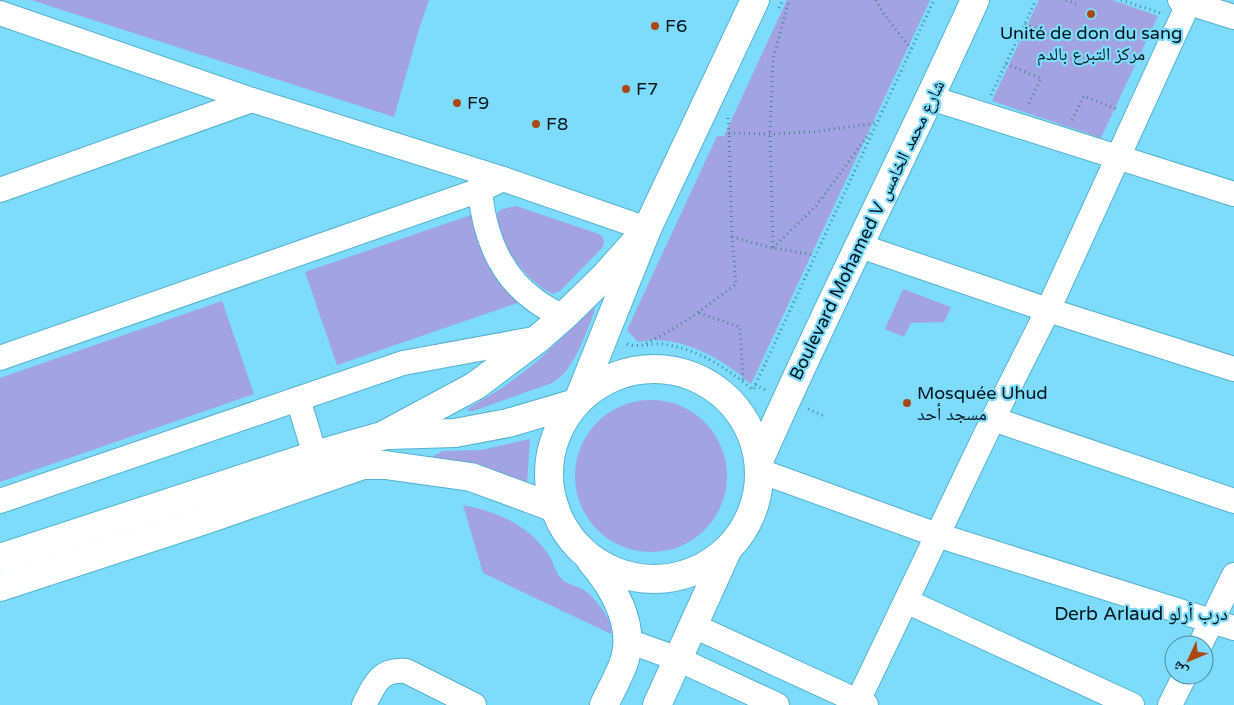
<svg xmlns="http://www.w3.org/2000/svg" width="1234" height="705" font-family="'Varela Round','Noto Naskh Arabic',sans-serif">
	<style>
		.green { fill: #a2a3e0 }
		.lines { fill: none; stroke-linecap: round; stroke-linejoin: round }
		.street-casing { stroke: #53b2d2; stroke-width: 26 }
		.primary-casing { stroke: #53b2d2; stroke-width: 30 }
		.highway-casing { stroke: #53b2d2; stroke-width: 30 }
		.path { stroke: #47859a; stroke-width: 3; stroke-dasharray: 1 4; stroke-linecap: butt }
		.street { stroke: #fff; stroke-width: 24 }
		.primary { stroke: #fff; stroke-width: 28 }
		.highway { stroke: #fff; stroke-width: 28 }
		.poi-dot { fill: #ac4816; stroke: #7ddbfc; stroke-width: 2 }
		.labels { text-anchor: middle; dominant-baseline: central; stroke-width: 4.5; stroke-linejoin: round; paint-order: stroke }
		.poi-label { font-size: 18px; fill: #02151b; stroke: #7ddbfc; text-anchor: start }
		.street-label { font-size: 18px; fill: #02151b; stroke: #7ddbfc }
		.neighbourhood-label { font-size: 19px; fill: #02151b; stroke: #7ddbfc }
	</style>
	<rect width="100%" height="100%" fill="#7ddbfc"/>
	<!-- green -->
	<g class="green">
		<polygon points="31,0 429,0 419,29 394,117"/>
		<path d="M787,0H930L751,384C722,358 679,333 638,342L627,330L717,136H724Z"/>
		<polygon points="1039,0 1112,0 1158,16 1101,138 992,101"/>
		<path d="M516,206L599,234C605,239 605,242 602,248L560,291L553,294C529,284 492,239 498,212L503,209Z"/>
		<path d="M471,215C479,249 492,279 520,302L337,365L305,272Z"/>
		<polygon points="903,289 951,307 944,322 911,323 904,337 885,329"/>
		<polygon points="222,301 254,394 0,482 0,378"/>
		<path d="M594,308V313C585,334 573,373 552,383L473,411H467L469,408L502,388L533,365Z"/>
		<circle cx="651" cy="476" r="76"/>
		<polygon points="530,439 527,484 429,458 443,451 481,450"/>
		<path d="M463,505C498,512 530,525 550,557C554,563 555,572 560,577C566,585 576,585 584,590C593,596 606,612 610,623C611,626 611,631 611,634L483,573Z"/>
	</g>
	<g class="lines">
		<!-- street casing -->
		<g class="street-casing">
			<g id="street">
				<polyline points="1180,0 1234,17"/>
				<polyline points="0,13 252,100 503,179 647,229"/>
				<polyline points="931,98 1234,194"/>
				<polyline points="0,190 252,100"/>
				<path d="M480,190C484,234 499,275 536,301C544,307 554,312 563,317"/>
				<polyline points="860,246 1048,310 1234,369"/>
				<polyline points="0,358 480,190 503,179"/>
				<polyline points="298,399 315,455"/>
				<polyline points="993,419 1234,501"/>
				<polyline points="760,471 937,535 1234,628"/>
				<polyline points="0,501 403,363 539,338"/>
				<polyline points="906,601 1132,705"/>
				<polyline points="694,626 866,705"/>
				<polyline points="628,641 678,659 777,705"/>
				<polyline points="1200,645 1234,575"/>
				<polyline points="858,701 993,419 1048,310 1190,0"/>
				<path d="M364,705C374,685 380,668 406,671L474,705"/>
				<polyline points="1170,705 1185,675"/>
			</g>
		</g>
		<!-- primary casing -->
		<g class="primary-casing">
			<g id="primary">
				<circle cx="654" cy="474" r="105"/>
				<polyline points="578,401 647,229 755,0"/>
				<path d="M759,461C827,306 905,155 975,0"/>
				<path d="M591,561C613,586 635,624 625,659C620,675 611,690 604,705"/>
				<polyline points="657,705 727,551"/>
			</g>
		</g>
		<!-- highway casing -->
		<g class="highway-casing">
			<g id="highway">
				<polyline points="389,435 455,433 508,423 576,403"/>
				<polyline points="0,558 315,455 382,436 475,386 539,338 563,317 604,277 647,229"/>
				<polyline points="0,587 208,519 363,465 385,465 471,477 555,508"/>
			</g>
		</g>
		<!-- path -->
		<g class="path">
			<polyline points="876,0 883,13 911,49"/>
			<polyline points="1066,0 1076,4"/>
			<polyline points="1121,0 1161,13"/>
			<polyline points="779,8 783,0"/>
			<polyline points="1025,24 1059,39"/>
			<polyline points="1006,64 1041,78 1027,107"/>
			<polyline points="991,95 1036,0"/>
			<polyline points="728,118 729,133 770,134 812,132 876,123"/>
			<polyline points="1072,120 1084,96 1116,109"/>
			<polyline points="732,237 773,248 815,255"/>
			<polyline points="773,247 770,134 773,59 789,0"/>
			<polyline points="773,248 816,206 872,130"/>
			<polyline points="699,313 740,327 743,382"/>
			<path d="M646,343C679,328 707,306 736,284L732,237L729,133"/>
			<path d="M627,344C637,348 650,343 661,344C696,348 726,367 753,390L934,0"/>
			<polyline points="755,385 766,390"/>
			<polyline points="808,409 826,417"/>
		</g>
		<!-- street -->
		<use href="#street" class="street"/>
		<!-- primary -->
		<use href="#primary" class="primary"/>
		<!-- highway -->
		<use href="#highway" class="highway"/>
	</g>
	<!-- markers -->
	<g class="poi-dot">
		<circle cx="1091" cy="14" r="5"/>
		<circle cx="655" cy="26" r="5"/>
		<circle cx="626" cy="89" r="5"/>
		<circle cx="457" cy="103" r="5"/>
		<circle cx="536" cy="124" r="5"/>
		<circle cx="907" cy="403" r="5"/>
	</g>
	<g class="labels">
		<!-- poi labels -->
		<g class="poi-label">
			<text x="665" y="26">F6</text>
			<text x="1091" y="33" text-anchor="middle">Unité de don du sang<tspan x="1091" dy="21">مركز التبرع بالدم</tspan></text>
			<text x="636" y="89">F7</text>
			<text x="467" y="103">F9</text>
			<text x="546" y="124">F8</text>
			<text x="917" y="393">Mosquée Uhud<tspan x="917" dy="21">مسجد أحد</tspan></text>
		</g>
		<!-- street labels -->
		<g class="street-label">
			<text transform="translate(867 230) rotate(-64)">Boulevard Mohamed V شارع محمد الخامس</text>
		</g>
		<!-- neighbourhood labels -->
		<g class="neighbourhood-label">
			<text x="1141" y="614">Derb Arlaud درب أرلو</text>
		</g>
	</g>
	<!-- north arrow -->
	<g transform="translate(1189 660) rotate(226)"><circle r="24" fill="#7ddbfc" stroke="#4c8ca2"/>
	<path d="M0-4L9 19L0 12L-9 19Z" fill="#ac4816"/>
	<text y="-8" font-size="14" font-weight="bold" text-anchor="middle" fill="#02151b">ش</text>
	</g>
</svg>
